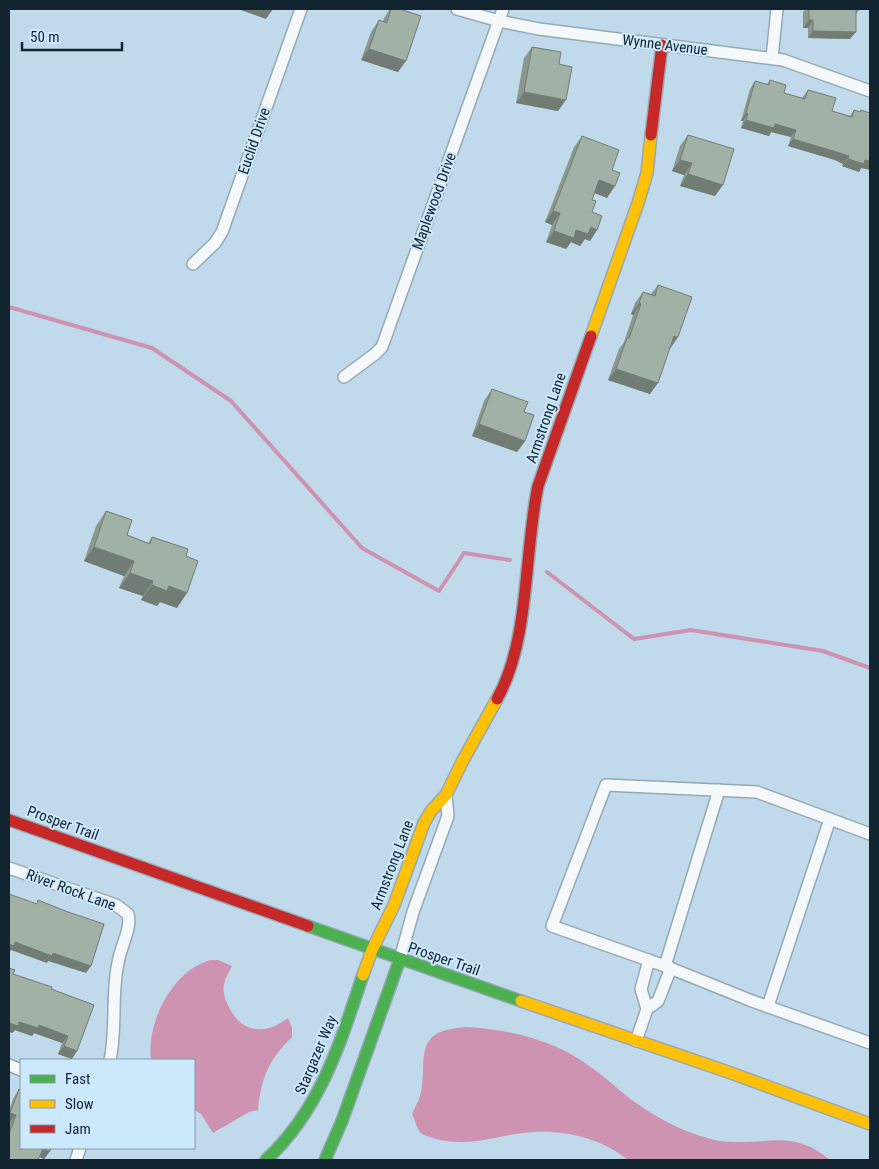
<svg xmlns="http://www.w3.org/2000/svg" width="879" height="1169" font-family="'Roboto Condensed',sans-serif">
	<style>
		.water { fill: #ce93b0 }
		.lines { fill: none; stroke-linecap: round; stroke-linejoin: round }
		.stream { stroke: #ce93b0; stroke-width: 4 }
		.street-casing { stroke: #94a8b6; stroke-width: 14 }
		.fast-casing { stroke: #94a8b6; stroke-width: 14 }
		.slow-casing { stroke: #94a8b6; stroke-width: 14 }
		.jam-casing { stroke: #94a8b6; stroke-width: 14 }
		.street { stroke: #f6f9fc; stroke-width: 11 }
		.fast { stroke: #4caf50; stroke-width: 11 }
		.slow { stroke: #ffc107; stroke-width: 11 }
		.jam { stroke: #c62828; stroke-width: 11 }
		.wall { fill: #8b988f }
		.shaded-wall { fill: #717c74 }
		.building { fill: #a2b1a6; stroke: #717c74 }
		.labels { text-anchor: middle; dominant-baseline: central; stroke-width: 4; stroke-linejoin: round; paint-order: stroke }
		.street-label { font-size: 15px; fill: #12242f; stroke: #cce8fb }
	</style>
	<rect width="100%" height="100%" fill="#c0daec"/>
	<!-- water -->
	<g class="water">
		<path d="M210,960H218L232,966C229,972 225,978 224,984C222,992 226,1001 229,1007C242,1034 266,1035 288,1018L292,1028V1037C269,1059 261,1078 258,1110L249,1112L213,1133L201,1114L194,1110V1060H151C146,1023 172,971 210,960Z"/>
		<path d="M466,1027C506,1029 549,1039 582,1061C601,1073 617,1089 636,1103C652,1114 671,1125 689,1132C702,1137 719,1142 733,1142C775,1143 794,1131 830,1160H628C601,1137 558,1128 523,1133C491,1137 466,1148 433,1138C429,1137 422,1135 420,1132C416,1127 415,1119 412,1114C417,1104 421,1096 422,1085C425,1068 419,1045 436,1034C445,1029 457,1028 466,1027Z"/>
	</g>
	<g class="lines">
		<!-- stream -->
		<g class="stream">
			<polyline points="9,307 152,348 231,401 362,548 439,591 464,553 510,560"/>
			<polyline points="547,572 634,639 691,630 823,651 870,668"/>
		</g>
		<!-- street casing -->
		<g class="street-casing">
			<g id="street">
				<polyline points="457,9 499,21 539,29 783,60 870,91"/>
				<polyline points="772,58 777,9"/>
				<polyline points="193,264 215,243 222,232 301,9"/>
				<polyline points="344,377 375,354 382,347 503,9"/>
				<polyline points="870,834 757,792 606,785 552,926 665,966 752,1001 870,1043"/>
				<path d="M9,868L116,905L128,914C132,929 120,947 118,963C111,995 117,1028 110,1060"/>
				<polyline points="400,959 413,912 448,816 446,795"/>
				<polyline points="665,966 719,790"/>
				<polyline points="768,1006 830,819"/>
				<polyline points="647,1009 658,1001 671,968"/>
				<polyline points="636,1041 647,1009 641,989 649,960"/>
				<polyline points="9,1065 21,1070"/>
				<polyline points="76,1160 80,1148"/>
			</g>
		</g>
		<!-- fast casing -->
		<g class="fast-casing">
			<g id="fast">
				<polyline points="308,926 521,1001"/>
				<path d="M266,1160C321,1109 340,1043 363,975"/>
				<polyline points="325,1160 342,1121 400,959"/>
			</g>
		</g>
		<!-- slow casing -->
		<g class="slow-casing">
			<g id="slow">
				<polyline points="591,336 638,203 647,173 651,135"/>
				<polyline points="363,975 372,950 394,905 424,823 431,811 446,795 462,762 497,699"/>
				<polyline points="521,1001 731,1073 870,1124"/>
			</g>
		</g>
		<!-- jam casing -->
		<g class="jam-casing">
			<g id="jam">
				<polyline points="651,135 662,45"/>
				<path d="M497,699C530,641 524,552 538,486L591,336"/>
				<polyline points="9,820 308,926"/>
			</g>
		</g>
		<!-- street -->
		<use href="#street" class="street"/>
		<!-- fast -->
		<use href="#fast" class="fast"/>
		<!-- slow -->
		<use href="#slow" class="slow"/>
		<!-- jam -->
		<use href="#jam" class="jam"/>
	</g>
	<!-- wall -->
	<g class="wall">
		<polygon points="390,9 400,9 398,72 361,60 371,32 379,20 383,22 384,18"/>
		<polygon points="806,9 860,9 856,14 850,39 808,38 808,28 803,28 803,12"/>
		<polygon points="532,47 559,64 558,111 516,103 524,58"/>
		<polygon points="770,80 784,93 802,98 808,90 832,111 850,116 854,110 859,112 861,110 861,168 859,172 842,166 843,164 835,160 788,146 791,137 771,132 769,136 741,128 743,121 741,121 750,89 755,81 767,84"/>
		<polygon points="688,135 715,196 680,186 684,175 672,171 680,146"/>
		<polygon points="582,136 612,170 607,198 595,193 592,200 592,212 597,230 590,241 585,239 580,246 571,242 566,249 546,242 552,225 545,222 574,147"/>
		<polygon points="658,285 670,348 650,394 608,380 619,349 624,342 633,315 631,314 635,303 643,292 651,294"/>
		<polygon points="492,389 525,441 517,452 472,436 484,401"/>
		<polygon points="106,511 127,535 148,543 152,537 186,556 177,608 160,602 157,606 141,600 143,596 119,588 124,576 84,561 96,526"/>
		<polygon points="13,974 51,989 94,1005 72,1059 58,1054 62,1043 34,1033 32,1036 15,1030 12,1033"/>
		<polygon points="19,1089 50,1151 44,1159 40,1157 9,1160 9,1127 10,1122 9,1122 9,1110 14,1097"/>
	</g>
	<!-- shaded-wall -->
	<g class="shaded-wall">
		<polygon points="238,9 273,9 266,19"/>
		<polygon points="809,20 813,20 808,28 803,28"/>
		<polygon points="813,31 856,32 850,39 808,38"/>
		<polygon points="369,49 406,61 398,72 361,60"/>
		<polygon points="524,92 566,100 558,111 516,103"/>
		<polygon points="746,113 748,114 743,121 741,121"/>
		<polygon points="746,120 775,124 796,130 791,137 771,132 769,136 741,128"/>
		<polygon points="793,139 840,153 849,156 843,164 835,160 788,146"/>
		<polygon points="848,159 865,160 870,161 870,170 861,168 859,172 842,166"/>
		<polygon points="680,160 692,163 684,175 672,171"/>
		<polygon points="688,174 723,185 715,196 680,186"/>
		<polygon points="599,180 615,186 607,198 592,192"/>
		<polygon points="553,211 560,213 552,225 545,222"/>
		<polygon points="591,227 597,230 590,241 585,239 580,246 571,242 566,249 546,242 554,231 576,230"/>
		<polygon points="639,303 641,304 633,315 631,314"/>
		<polygon points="674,336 678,337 670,349"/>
		<polygon points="616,369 658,383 650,394 608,380"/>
		<polygon points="479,424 525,441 517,452 472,436"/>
		<polygon points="94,547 134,561 124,576 84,561"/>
		<polygon points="130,573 153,581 143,596 119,588"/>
		<polygon points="152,585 169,586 187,593 177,608 160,602 157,606 141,600"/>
		<polygon points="15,942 53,953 91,966 86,973 48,961 47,963 11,950 9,953 9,944"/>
		<polygon points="19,1022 39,1025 68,1036 62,1043 34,1033 32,1036 15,1030 12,1033 9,1032 9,1023"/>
		<polygon points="64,1046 77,1051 72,1059 58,1054"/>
		<polygon points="10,1113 16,1115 10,1122 9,1122 9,1115"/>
		<polygon points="43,1149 50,1151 44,1159 37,1156"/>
	</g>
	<!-- building -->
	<g class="building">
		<polygon points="391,9 400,9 421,16 406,61 369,49 379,20 387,23"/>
		<polygon points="809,9 856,9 856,32 813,31 813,20 809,20"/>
		<polygon points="532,47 561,52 559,64 572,67 566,100 524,92"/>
		<polygon points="770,80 786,85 784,93 805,99 808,90 836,98 832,111 852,117 854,110 860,112 861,110 870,113 870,161 865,160 864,164 848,159 849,156 840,153 793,139 796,130 775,124 774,128 746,120 748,114 746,113 755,81 769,85"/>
		<polygon points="688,135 734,149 723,185 688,174 692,163 680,160"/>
		<polygon points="582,136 619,150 612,170 620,173 615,186 599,180 592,200 596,201 592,212 602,216 597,230 591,227 588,234 576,230 574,238 554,231 560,213 553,211"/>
		<polygon points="658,285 692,297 678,337 674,336 658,383 616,369 627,338 629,338 641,304 639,303 643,292 655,296"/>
		<polygon points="492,389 528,402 524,412 534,415 525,441 479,424"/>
		<polygon points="106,511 132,520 127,535 150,544 152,537 188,549 186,556 198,561 187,593 169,586 167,591 152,585 153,581 130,573 134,561 94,547"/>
		<polygon points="9,894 37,904 38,900 68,912 104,924 91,966 53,953 52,956 15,942 14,946 9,944"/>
		<polygon points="9,968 15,970 13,974 52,987 51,989 94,1005 77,1051 64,1046 68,1036 39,1025 38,1028 19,1022 18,1026 9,1023"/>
		<polygon points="19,1089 21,1090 21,1148 51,1148 50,1151 43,1149 38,1160 9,1160 9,1134 16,1115 10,1113"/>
	</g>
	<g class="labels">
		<!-- street labels -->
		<g class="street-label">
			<text transform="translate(665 45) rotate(7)">Wynne Avenue</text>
			<text transform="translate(254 141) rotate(-71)">Euclid Drive</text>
			<text transform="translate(434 201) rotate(-70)">Maplewood Drive</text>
			<text transform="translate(546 418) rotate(-71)">Armstrong Lane</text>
			<text transform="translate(63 823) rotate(20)">Prosper Trail</text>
			<text transform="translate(392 865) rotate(-69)">Armstrong Lane</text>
			<text transform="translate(71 890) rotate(20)">River Rock Lane</text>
			<text transform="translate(444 959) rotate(19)">Prosper Trail</text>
			<text transform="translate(316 1055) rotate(-67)">Stargazer Way</text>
		</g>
	</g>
	<!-- border -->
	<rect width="879" height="1169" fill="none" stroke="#12242f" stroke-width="20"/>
	<!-- legend -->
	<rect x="20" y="1059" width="175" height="90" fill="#cce8fb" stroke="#829aa9"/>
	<rect x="30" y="1075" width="25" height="8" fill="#4caf50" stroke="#829aa9"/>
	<text x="65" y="1084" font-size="15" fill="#12242f">Fast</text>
	<rect x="30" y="1100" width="25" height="8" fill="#ffc107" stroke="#829aa9"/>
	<text x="65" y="1109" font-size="15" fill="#12242f">Slow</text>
	<rect x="30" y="1125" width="25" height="8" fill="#c62828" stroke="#829aa9"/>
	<text x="65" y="1134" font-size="15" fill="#12242f">Jam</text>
	<!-- scale -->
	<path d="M22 42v8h100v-8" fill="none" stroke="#12242f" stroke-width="2.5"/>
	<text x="30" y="42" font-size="15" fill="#12242f" stroke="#cce8fb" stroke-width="4" paint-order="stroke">50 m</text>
</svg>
